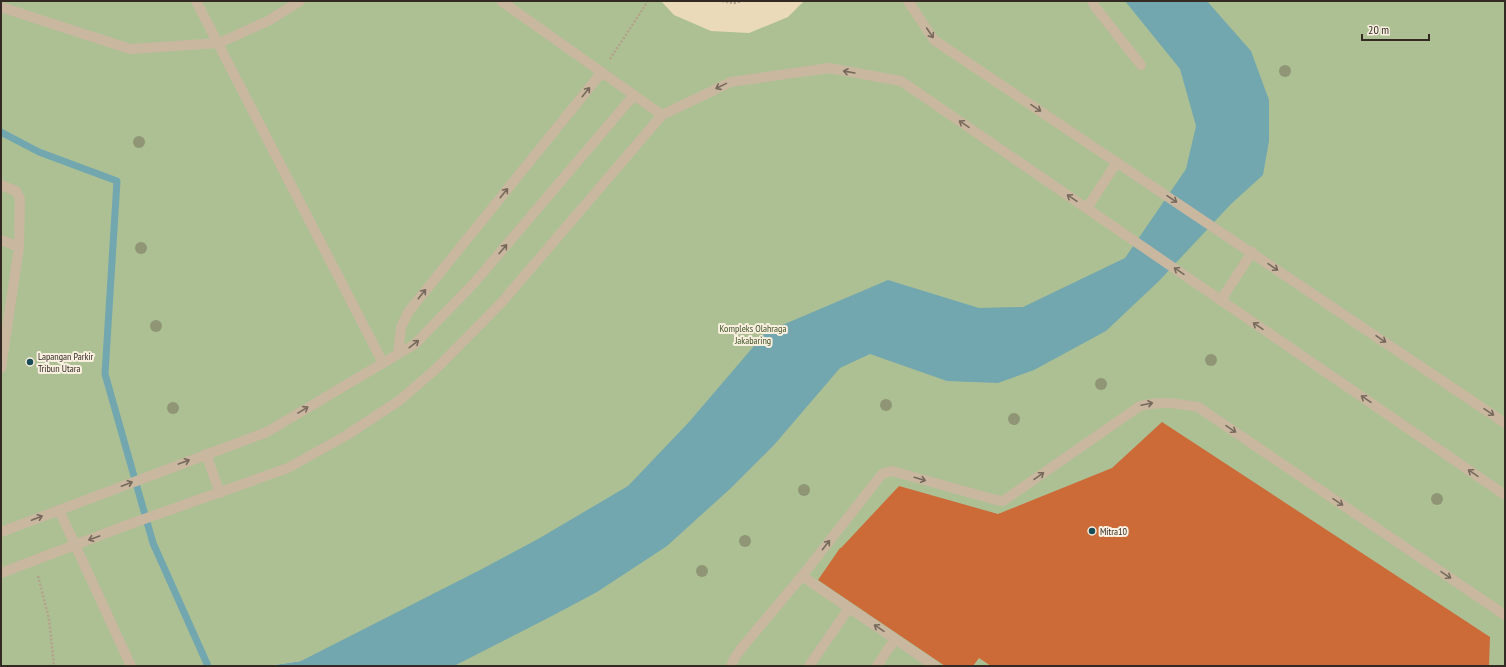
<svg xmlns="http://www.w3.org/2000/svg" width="1506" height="667" font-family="'PT Sans Narrow',sans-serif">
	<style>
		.green { fill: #adc094 }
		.plaza { fill: #ebdaba }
		.water { fill: #72a7af }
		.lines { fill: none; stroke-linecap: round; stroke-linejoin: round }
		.stream { stroke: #72a7af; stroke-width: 7 }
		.building { fill: #cc6a38 }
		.path { stroke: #b5a18b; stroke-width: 2.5; stroke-dasharray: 2 2; stroke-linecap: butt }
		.service { stroke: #c9b7a0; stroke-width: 10 }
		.pedestrian { stroke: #c9b7a0; stroke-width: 10 }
		.tree { fill: #8f9575 }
		.oneway { stroke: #76695c }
		.poi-dot { fill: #184c56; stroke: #f9f0e0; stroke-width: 1.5 }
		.labels { text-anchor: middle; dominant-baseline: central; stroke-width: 4; stroke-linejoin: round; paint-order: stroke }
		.park-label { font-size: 10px; fill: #3e5227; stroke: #f9f0e0 }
		.poi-label { font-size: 10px; fill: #332a24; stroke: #f9f0e0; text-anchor: start }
	</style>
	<rect width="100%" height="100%" fill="#f1e7d4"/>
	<!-- green -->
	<polygon class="green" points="1,1 1505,1 1505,666 304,666 301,661 268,666 1,666"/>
	<!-- plaza -->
	<polygon class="plaza" points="661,1 804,1 788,17 749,33 711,31 674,15"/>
	<!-- water -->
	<polygon class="water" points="1125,1 1207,1 1251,51 1269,100 1269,141 1263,175 1231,204 1160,280 1106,331 1034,370 998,383 947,381 870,354 840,368 774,445 731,488 667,546 597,592 550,617 454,666 268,666 301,661 480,570 538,539 628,486 689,422 766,332 888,280 979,308 1023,307 1125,258 1186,169 1196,126 1180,69"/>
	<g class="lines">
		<!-- stream -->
		<polyline class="stream" points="1,132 39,152 117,181 105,374 153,543 208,666"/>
	</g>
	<!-- building -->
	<polygon class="building" points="1162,422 1490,637 1489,666 991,666 979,658 973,666 945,666 818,580 840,548 841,548 899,486 998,514 1112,468"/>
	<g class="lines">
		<!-- path -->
		<g class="path">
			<polyline points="722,1 734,3 742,1"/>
			<polyline points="610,59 648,1"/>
			<polyline points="38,576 49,619 54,666"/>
		</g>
		<!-- service -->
		<g class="service">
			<polyline points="196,1 383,363"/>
			<polyline points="501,1 662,115"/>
			<polyline points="908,1 934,40 1505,423"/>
			<polyline points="1,7 130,49 219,43 268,21 300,1"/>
			<polyline points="1,185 16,191 20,199 19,247 1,368"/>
			<polyline points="1087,208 1117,162"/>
			<polyline points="1,240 19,247"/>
			<polyline points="1221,300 1252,252"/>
			<polyline points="398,354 401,327 409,311 602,72"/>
			<polyline points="206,454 220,493"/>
			<polyline points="59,510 131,666"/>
			<polyline points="1,532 267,432 415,344 475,282 634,95"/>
			<polyline points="1,573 130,524 288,468 347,435 400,400 438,367 502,302 662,115 731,82 829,68 901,81 1505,495"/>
			<polyline points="802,576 935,666"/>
			<path d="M731,666L734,659L740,650L802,576L882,474L892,471L996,500L1003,501L1140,406C1163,401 1176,403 1198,407L1505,615"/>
			<polyline points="809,666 849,608"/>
			<polyline points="877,666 895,639"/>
		</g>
		<!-- pedestrian -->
		<polyline class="pedestrian" points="1092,1 1096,8 1141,65"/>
	</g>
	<!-- trees -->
	<g class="tree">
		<circle cx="1285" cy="71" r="6"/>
		<circle cx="139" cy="142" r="6"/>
		<circle cx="141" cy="248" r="6"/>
		<circle cx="156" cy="326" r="6"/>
		<circle cx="1211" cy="360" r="6"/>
		<circle cx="1101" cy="384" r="6"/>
		<circle cx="886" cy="405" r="6"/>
		<circle cx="173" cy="408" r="6"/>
		<circle cx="1014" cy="419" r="6"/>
		<circle cx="804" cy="490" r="6"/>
		<circle cx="1437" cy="499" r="6"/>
		<circle cx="745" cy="541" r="6"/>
		<circle cx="702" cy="571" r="6"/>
	</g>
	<!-- one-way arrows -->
	<defs><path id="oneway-shaft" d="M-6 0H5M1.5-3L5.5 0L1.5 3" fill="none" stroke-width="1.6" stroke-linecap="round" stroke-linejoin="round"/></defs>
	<g class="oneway">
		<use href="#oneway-shaft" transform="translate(930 33) rotate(56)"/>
		<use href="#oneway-shaft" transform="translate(849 72) rotate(-170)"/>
		<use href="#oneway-shaft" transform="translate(721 86) rotate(154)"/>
		<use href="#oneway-shaft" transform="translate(586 92) rotate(-51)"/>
		<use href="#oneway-shaft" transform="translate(1036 108) rotate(34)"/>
		<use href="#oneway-shaft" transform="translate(964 124) rotate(-146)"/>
		<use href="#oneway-shaft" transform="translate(504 193) rotate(-51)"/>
		<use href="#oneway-shaft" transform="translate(1072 198) rotate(-146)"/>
		<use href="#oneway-shaft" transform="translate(1172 199) rotate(34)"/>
		<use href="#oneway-shaft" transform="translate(503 249) rotate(-50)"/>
		<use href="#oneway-shaft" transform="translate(1273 267) rotate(34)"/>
		<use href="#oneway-shaft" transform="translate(1179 271) rotate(-146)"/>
		<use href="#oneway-shaft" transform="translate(422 294) rotate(-51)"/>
		<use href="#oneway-shaft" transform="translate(1258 326) rotate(-146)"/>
		<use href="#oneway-shaft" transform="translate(1381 339) rotate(34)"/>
		<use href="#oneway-shaft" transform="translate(414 344) rotate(-38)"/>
		<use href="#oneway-shaft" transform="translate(1366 399) rotate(-146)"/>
		<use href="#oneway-shaft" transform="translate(1147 404) rotate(-12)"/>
		<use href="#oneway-shaft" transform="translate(303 410) rotate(-31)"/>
		<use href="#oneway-shaft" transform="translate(1489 412) rotate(34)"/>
		<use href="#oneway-shaft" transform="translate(1231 429) rotate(34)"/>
		<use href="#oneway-shaft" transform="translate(184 462) rotate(-20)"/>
		<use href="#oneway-shaft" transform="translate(1473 473) rotate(-146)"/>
		<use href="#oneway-shaft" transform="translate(1039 476) rotate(-35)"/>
		<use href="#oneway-shaft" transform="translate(920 479) rotate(16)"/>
		<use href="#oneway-shaft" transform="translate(127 484) rotate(-21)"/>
		<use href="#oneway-shaft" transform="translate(1338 502) rotate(34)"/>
		<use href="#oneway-shaft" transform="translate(37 518) rotate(-21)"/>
		<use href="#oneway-shaft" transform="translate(94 538) rotate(160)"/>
		<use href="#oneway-shaft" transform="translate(826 545) rotate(-52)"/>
		<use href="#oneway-shaft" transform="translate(1446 575) rotate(34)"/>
		<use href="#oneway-shaft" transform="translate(879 628) rotate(-146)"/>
	</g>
	<!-- markers -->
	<g class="poi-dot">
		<circle cx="30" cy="362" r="4"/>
		<circle cx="1092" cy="531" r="4"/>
	</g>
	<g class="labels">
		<!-- park labels -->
		<g class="park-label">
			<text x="753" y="328">Kompleks Olahraga<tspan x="753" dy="12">Jakabaring</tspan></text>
		</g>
		<!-- poi labels -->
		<g class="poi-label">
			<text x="38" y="356">Lapangan Parkir<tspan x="38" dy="12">Tribun Utara</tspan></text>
			<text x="1100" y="531">Mitra10</text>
		</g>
	</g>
	<!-- border -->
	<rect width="1506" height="667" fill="none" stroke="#332a24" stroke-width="4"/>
	<!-- scale -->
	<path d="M1362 34v6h67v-6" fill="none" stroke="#332a24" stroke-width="2"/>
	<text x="1368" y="34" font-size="12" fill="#332a24" stroke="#f9f0e0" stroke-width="3" paint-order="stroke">20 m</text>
</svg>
